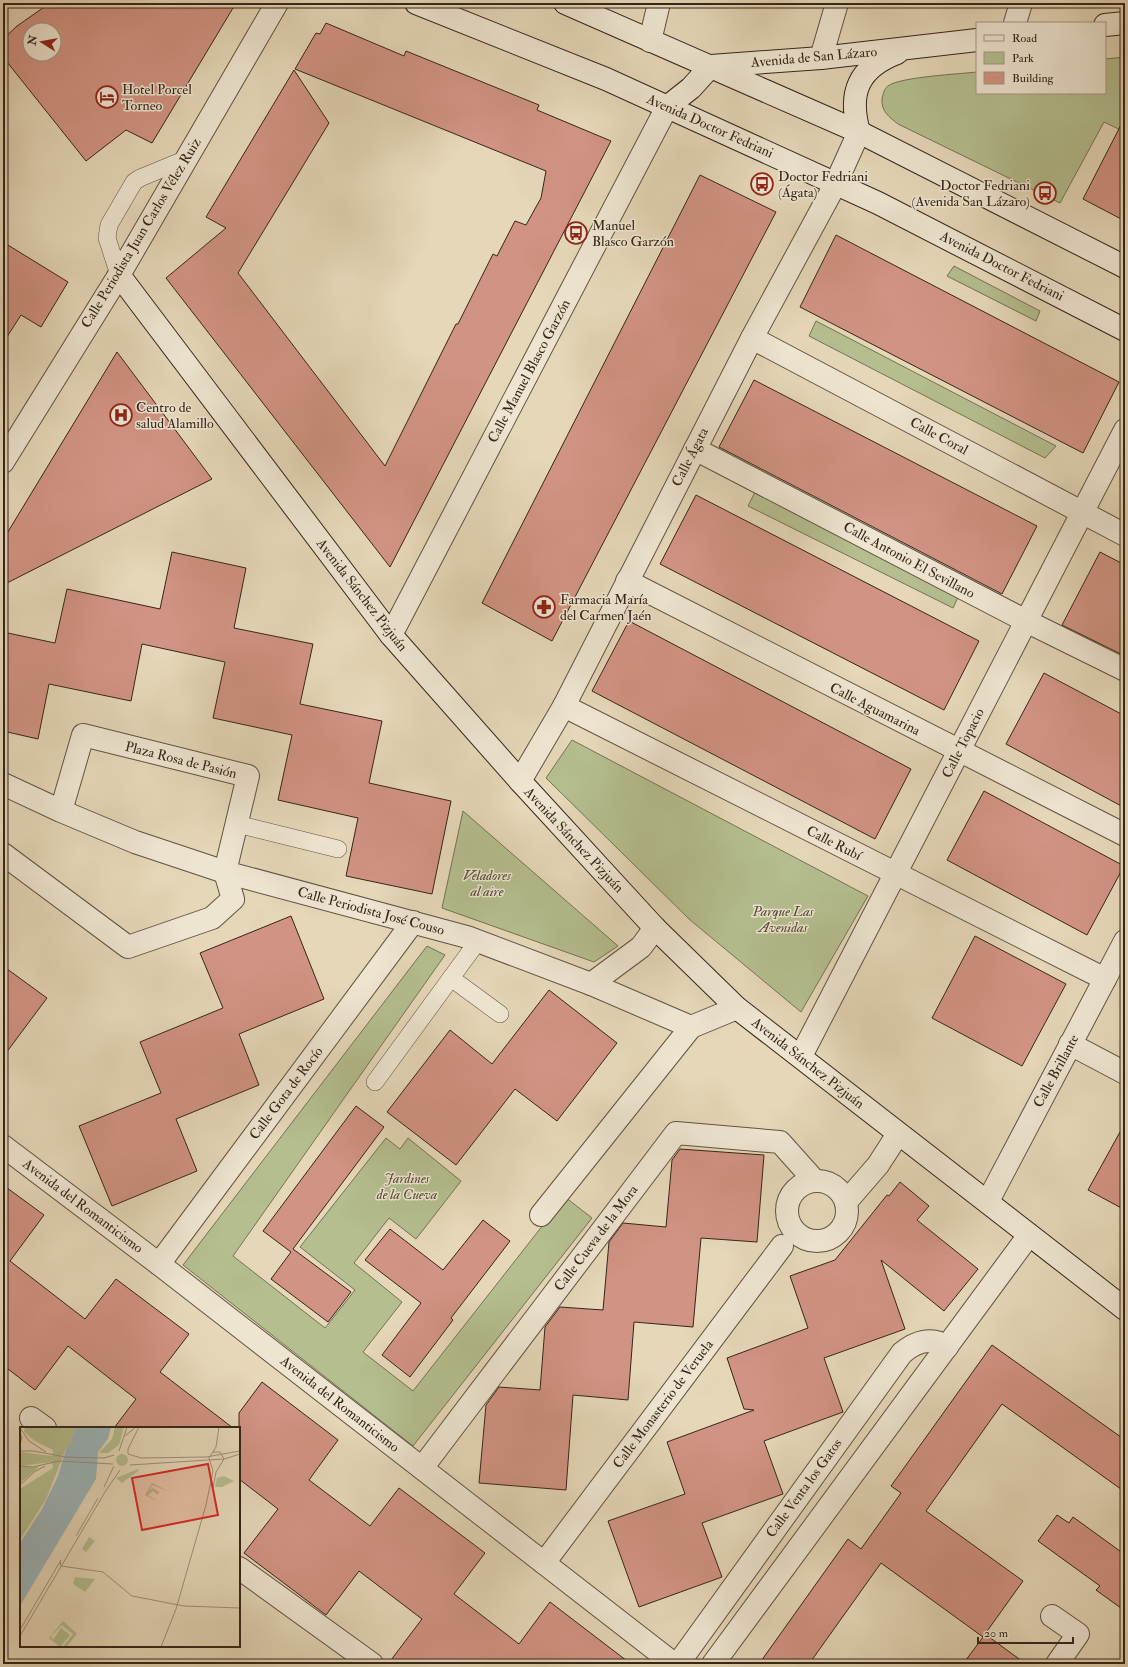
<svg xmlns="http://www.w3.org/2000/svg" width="1128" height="1667" font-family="'IM FELL Double Pica',serif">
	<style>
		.green { fill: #b4be8f; stroke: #757254 }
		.building { fill: #d19383; stroke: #362519; fill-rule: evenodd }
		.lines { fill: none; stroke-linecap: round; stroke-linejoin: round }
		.lane-casing { stroke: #625241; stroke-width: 18 }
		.street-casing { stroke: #625241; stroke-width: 24 }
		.secondary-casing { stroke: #362519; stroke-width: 24 }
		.lane { stroke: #eee5d1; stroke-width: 17 }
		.street { stroke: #eee5d1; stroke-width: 22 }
		.secondary { stroke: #eee5d1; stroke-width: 22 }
		.labels { text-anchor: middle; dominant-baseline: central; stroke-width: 3; stroke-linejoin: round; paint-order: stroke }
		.street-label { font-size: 14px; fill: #362519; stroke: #eee5d1 }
		.poi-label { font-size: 14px; fill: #362519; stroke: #eee5d1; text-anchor: start }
		.park-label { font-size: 14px; font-style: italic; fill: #564b36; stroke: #eee5d1 }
		.inset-road { fill: none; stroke: #9f9078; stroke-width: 1 }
		.view { fill: #d62828; fill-opacity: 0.15; stroke: #d62828; stroke-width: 2 }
		.inset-edge { fill: none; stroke: #362519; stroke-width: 2 }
	</style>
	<rect width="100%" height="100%" fill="#e5d7b8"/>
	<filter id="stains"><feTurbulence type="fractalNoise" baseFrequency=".005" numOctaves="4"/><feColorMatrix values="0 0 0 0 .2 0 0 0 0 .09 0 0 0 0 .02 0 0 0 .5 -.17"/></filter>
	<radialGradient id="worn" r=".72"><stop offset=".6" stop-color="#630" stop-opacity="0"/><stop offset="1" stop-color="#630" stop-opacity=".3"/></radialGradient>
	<!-- green -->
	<g class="green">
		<path d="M1125,57V132L1104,122L1060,203L898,124C889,117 881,111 882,99C883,94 884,89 888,86C899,77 960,74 977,72V93H1105V59Z"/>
		<polygon points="954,266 1040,311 1036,321 947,276"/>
		<polygon points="816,321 1056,446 1045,458 809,336"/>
		<polygon points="756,490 961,591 953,608 748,506"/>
		<polygon points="572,740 868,896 801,1012 689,919 546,778"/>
		<polygon points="463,811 618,946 594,962 442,908"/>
		<polygon points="427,946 445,955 233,1256 325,1328 355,1290 300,1247 386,1138 400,1149 408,1138 461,1181 416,1239 389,1218 354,1263 402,1302 363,1352 413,1391 565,1197 592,1218 413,1446 183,1265"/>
	</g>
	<!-- building -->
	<g class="building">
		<path d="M50,3H236L152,143L126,130L86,161L3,57V39L17,26ZM30,30H54V54H30Z"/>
		<polygon points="326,23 404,56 406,51 539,105 537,110 611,141 390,567 166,278 226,228 206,217 294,70 329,123 238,273 385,466 456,324 458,324 493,254 497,256 515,221 526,225 541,198 546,171 295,69 316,33 320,34"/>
		<polygon points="1125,117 1125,221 1083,199"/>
		<polygon points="700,175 776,212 552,641 482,603"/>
		<polygon points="836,235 1119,382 1083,453 800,307"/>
		<polygon points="3,242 68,282 41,327 21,315 3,343"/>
		<polygon points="117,352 212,479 3,585 3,540"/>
		<polygon points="754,380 1037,526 1002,594 719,447"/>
		<polygon points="696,495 979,641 944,710 660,564"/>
		<polygon points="172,552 246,568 234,628 313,644 300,704 382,721 369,783 451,801 432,894 346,876 358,818 278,800 292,735 213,718 225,662 142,644 131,701 49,684 38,739 3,731 3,632 55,643 67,589 160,609"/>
		<polygon points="1100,552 1125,565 1125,656 1062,625"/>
		<polygon points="629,621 911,769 875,839 592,691"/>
		<polygon points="1044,673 1125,716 1125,808 1006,744"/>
		<polygon points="984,791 1124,866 1087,935 947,860"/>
		<polygon points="291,916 324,999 239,1034 259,1085 176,1119 197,1171 112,1206 79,1126 161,1093 140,1042 223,1008 200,953"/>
		<polygon points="975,936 1066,984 1022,1066 932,1018"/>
		<polygon points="3,966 47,998 3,1057"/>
		<polygon points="549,990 617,1043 557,1121 515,1089 456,1165 387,1112 450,1030 492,1064"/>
		<polygon points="356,1106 384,1127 293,1249 351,1292 328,1322 271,1279 291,1252 263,1231"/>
		<polygon points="1125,1123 1125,1210 1088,1190"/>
		<polygon points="680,1149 764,1155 757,1242 701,1238 693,1327 634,1322 628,1400 573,1395 566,1490 479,1483 486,1405 499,1387 540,1390 545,1327 560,1307 603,1310 609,1242 623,1223 666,1227 672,1160"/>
		<polygon points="900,1182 929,1206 917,1220 978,1269 944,1311 881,1260 905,1329 824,1358 843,1412 764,1441 783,1494 702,1523 722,1577 639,1607 608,1521 685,1494 667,1442 754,1410 744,1409 727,1358 808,1328 790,1276 835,1260 887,1195 889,1196"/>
		<polygon points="3,1185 44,1215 10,1261 85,1319 116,1279 189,1334 160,1372 233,1428 114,1428 136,1399 68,1346 35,1390 3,1365"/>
		<polygon points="483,1220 510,1241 451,1318 453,1320 410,1377 382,1355 421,1303 365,1260 390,1229 443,1270"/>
		<polygon points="992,1345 1125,1440 1125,1492 1002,1404 926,1511 1023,1581 985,1634 1026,1664 963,1664 983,1637 881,1563 809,1664 759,1664 848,1539 861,1549 901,1493 891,1486"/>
		<polygon points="262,1382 338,1440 309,1480 370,1526 399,1488 485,1553 454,1594 519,1644 550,1602 631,1664 388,1664 422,1619 359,1571 326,1615 244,1553 278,1509 239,1479 239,1413"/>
		<polygon points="1057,1515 1069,1523 1073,1517 1124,1554 1125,1553 1125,1611 1096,1590 1100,1586 1038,1541"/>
	</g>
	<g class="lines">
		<!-- lane casing -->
		<g class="lane-casing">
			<g id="lane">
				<polyline points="119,275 107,238 109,225 134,182 140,178 186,159"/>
				<polyline points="237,824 338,849"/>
				<polyline points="451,978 500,1014"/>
				<polyline points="375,1082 478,941"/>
			</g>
		</g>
		<!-- street casing -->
		<g class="street-casing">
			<g id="street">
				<polyline points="1015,23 1021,3"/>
				<polyline points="650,41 659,3"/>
				<polyline points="821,58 837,3"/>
				<polyline points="752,338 1125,535"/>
				<polyline points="695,449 1026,621 1125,670"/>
				<polyline points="3,462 119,275 277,3"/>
				<polyline points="627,581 1125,835"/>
				<polyline points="391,635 667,107"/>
				<polyline points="564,706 1105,979"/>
				<polyline points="520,781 564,706 752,338 836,183 859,132"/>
				<polyline points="3,784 61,811 135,842 225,872 467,937 591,984 691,1027 737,1008"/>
				<polyline points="3,854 128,947 212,918 233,899 225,872 248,776 83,735 61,811"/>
				<polyline points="591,984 641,947 655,928"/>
				<polyline points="1070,1044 1125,1073"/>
				<polyline points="801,1056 1125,430"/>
				<polyline points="3,1146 159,1264 674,1664"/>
				<circle cx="817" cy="1211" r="30"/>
				<polyline points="988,1201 1125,941"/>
				<polyline points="846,1202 878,1165 898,1134"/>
				<polyline points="541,1215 691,1027"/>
				<polyline points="159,1264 413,922"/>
				<polyline points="31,1418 45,1428"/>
				<polyline points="422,1468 676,1133 780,1142 814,1180"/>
				<polyline points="544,1563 782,1246"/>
				<polyline points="239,1568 372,1664"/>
				<polyline points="1052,1616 1078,1634 1057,1664"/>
				<path d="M678,1664L902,1353C915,1342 932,1336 947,1347"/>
				<polyline points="713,1664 1029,1235"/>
			</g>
		</g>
		<!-- secondary casing -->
		<g class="secondary-casing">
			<g id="secondary">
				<polyline points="416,3 606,79 878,203 1125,330"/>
				<polyline points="565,3 859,132 1125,267"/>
				<polyline points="1105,25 1125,23"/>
				<polyline points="667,107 691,88 711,66 821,58 977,40"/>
				<path d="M859,132C848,93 858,68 897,53"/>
				<polyline points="119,275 391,635 520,781 655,928 737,1008 1125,1309"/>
			</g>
		</g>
		<!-- lane -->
		<use href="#lane" class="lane"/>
		<!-- street -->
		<use href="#street" class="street"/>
		<!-- secondary -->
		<use href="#secondary" class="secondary"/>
	</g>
	<!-- icons -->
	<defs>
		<g id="hotel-ring" transform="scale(1.15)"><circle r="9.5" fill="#eee5d1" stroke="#8f2418" stroke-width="1.5"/><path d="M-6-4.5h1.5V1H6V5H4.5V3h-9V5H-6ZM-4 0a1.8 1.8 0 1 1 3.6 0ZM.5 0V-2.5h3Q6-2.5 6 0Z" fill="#8f2418"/></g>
		<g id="bus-ring" transform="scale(1.15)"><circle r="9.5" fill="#eee5d1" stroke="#8f2418" stroke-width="1.5"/><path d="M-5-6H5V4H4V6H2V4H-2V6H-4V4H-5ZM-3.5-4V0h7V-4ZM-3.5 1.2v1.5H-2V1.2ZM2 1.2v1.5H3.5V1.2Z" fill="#8f2418"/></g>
		<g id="hospital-ring" transform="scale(1.15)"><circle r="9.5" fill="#eee5d1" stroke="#8f2418" stroke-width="1.5"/><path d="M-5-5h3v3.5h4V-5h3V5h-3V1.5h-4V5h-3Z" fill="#8f2418"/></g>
		<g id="pharmacy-ring" transform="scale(1.15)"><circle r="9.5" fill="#eee5d1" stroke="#8f2418" stroke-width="1.5"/><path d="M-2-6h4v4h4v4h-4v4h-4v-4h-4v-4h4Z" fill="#8f2418"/></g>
	</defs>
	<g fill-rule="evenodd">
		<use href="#hotel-ring" x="107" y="97"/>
		<use href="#bus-ring" x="762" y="184"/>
		<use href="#bus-ring" x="1045" y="193"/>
		<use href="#bus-ring" x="576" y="233"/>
		<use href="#hospital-ring" x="121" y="415"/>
		<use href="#pharmacy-ring" x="544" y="607"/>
	</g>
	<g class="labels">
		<!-- street labels -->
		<g class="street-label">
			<text transform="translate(814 57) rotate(-5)">Avenida de San Lázaro</text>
			<text transform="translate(710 126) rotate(24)">Avenida Doctor Fedriani</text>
			<text transform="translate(141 233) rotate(-59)">Calle Periodista Juan Carlos Vélez Ruiz</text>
			<text transform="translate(1002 266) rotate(27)">Avenida Doctor Fedriani</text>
			<text transform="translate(529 371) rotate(-62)">Calle Manuel Blasco Garzón</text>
			<text transform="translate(939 436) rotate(28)">Calle Coral</text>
			<text transform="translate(690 457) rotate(-63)">Calle Ágata</text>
			<text transform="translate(909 560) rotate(28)">Calle Antonio El Sevillano</text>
			<text transform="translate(362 595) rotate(52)">Avenida Sánchez Pizjuán</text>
			<text transform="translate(875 709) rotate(27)">Calle Aguamarina</text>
			<text transform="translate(963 743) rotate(-63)">Calle Topacio</text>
			<text transform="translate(181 760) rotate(14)">Plaza Rosa de Pasión</text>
			<text transform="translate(574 840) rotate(47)">Avenida Sánchez Pizjuán</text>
			<text transform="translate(834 843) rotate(27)">Calle Rubí</text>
			<text transform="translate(371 911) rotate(15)">Calle Periodista José Couso</text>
			<text transform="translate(808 1063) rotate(38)">Avenida Sánchez Pizjuán</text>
			<text transform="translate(1056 1071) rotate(-62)">Calle Brillante</text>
			<text transform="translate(286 1093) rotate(-53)">Calle Gota de Rocío</text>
			<text transform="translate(83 1206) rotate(37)">Avenida del Romanticismo</text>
			<text transform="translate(596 1238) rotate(-53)">Calle Cueva de la Mora</text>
			<text transform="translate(340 1404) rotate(38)">Avenida del Romanticismo</text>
			<text transform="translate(663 1404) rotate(-53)">Calle Monasterio de Veruela</text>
			<text transform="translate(804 1488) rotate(-54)">Calle Venta los Gatos</text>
		</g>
		<!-- poi labels -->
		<g class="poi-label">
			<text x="122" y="89">Hotel Porcel<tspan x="122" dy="16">Torneo</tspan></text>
			<text x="778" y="176">Doctor Fedriani<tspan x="778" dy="16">(Ágata)</tspan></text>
			<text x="1030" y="185" text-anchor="end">Doctor Fedriani<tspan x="1030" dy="16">(Avenida San Lázaro)</tspan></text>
			<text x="592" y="225">Manuel<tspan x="592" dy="16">Blasco Garzón</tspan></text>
			<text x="136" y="407">Centro de<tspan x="136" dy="16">salud Alamillo</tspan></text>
			<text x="560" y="599">Farmacia María<tspan x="560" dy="16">del Carmen Jaén</tspan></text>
		</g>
		<!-- park labels -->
		<g class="park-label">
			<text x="487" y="875">Veladores<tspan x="487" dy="16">al aire</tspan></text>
			<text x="783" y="911">Parque Las<tspan x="783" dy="16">Avenidas</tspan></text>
			<text x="407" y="1178">Jardines<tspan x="407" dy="16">de la Cueva</tspan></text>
		</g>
	</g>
	<!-- overview -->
	<g transform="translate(20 1427)">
		<rect width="220" height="220" fill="#e5d7b8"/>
		<path d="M5,0H56L51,14L53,15L48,18L49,20L47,19L26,72L0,113V62L33,41L32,35L0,39V25L32,29L33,23L15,14L4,5ZM95,0H104L99,18L88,26H79L92,12ZM96 33a6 6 0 1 1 12 0a6 6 0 1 1-12 0ZM0,40H19L0,56ZM118,42L119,43L102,56L96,51ZM204,49L214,54L202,60H195L197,51ZM132,56L148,64L132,58L130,63L133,61L139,65L138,68L133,64L128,68L137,74L125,68ZM69,110L75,114L66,125L62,122ZM55,150L75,152L65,165L53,157ZM43,194L57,207L46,220H43L53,207L42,198L31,209L33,213L41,201L50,208L40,220L29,211Z" fill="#b4be8f"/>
		<path d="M56,0H91L88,12L78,25L76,52L0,179V116L22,82L38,49L47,19L53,15L51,14Z" fill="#9cb6bb"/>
		<path class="inset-road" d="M0,1L9,14L26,25M0,5L2,11L0,17M105,9L116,0M0,24H14L45,30L84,31L94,28M99,24L107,0M108,27L121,31L186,30L220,24M108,27V22L119,0M110,38L204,32L220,27M0,39L13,40L39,34L93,37M0,58L14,45L25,39M84,60L94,39M193,61L196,45L204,32L200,25H193M56,109L78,71M40,134L41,139L83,145L112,169L164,179L220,181M0,203L41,133M0,209L85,65L100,43M141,220L156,182L186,78L193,44L189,31L196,20L199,0"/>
		<path class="view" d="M188,37L198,88L122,103L112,51Z"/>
		<rect width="220" height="220" class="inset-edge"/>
	</g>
	<!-- margin -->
	<rect width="1128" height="1667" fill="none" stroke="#e5d7b8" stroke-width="16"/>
	<rect x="4" y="4" width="1120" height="1659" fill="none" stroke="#362519" stroke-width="2"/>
	<rect x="8" y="8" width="1112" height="1651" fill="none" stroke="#362519"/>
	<!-- legend -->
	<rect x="976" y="22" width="130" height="72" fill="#eee5d1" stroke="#a49887"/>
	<rect x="984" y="35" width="20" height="6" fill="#eee5d1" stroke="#a49887"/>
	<text x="1012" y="42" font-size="12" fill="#362519">Road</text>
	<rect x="984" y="52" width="20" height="12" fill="#b4be8f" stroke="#a49887"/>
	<text x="1012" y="62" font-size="12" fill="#362519">Park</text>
	<rect x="984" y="72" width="20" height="12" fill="#d19383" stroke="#a49887"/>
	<text x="1012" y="82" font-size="12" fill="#362519">Building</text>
	<!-- north arrow -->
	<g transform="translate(42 42) rotate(281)"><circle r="19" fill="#eee5d1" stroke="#a49887"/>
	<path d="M0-3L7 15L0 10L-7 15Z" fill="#8f2418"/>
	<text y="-6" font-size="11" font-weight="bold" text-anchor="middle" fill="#362519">N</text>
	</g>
	<!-- scale -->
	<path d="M978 1637v6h95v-6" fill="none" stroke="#362519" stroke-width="2"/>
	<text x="984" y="1637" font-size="12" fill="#362519" stroke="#eee5d1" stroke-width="3" paint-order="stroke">20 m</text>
	<rect width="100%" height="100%" filter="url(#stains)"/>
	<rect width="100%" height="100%" fill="url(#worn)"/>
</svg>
